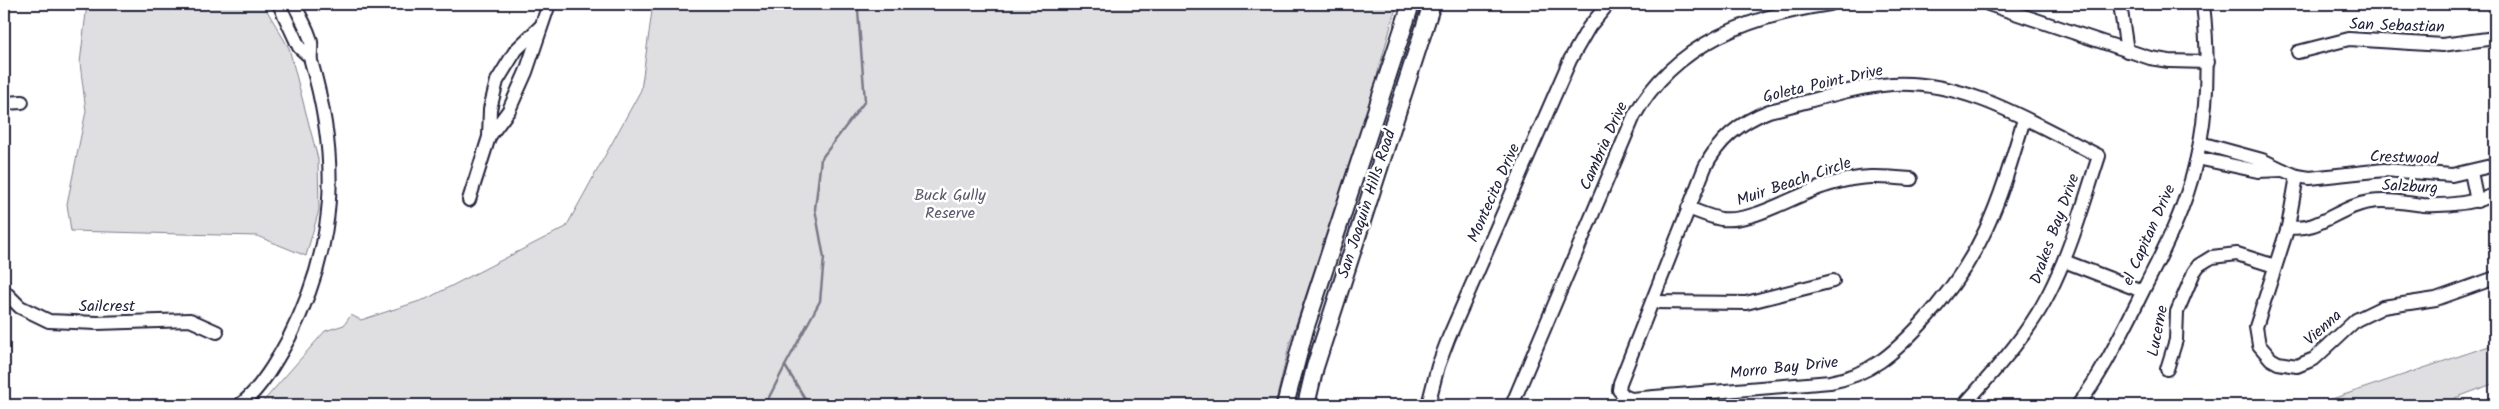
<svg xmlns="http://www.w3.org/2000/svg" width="2499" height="409" font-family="Kalam,sans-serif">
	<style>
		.green { fill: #dfdfe2; stroke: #80808e }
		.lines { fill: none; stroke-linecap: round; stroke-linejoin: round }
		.stream { stroke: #7a7a88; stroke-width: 2.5 }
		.minor-casing { stroke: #22223b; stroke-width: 16 }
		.major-casing { stroke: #22223b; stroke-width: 20 }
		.minor { stroke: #fff; stroke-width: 12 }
		.major { stroke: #fff; stroke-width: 16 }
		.labels { text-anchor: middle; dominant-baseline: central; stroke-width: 5; stroke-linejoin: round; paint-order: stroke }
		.street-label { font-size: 16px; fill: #22223b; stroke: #fff }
		.park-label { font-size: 16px; fill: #5b5b6d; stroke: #fff }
	</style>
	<rect width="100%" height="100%" fill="#fff"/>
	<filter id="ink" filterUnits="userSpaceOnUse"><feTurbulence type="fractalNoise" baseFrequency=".02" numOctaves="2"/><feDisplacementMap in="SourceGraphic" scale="10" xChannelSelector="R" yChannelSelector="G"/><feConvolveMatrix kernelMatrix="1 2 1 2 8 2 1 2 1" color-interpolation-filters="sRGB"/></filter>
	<g filter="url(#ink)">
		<!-- green -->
		<g class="green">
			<polygon points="87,4 263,4 289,48 318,159 319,210 306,256 257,236 71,231 67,204 86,111 80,63"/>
			<polygon points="653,4 1397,4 1362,130 1290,342 1275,405 260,405 325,331 344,325 351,315 361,320 426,299 566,227 641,90"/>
			<polygon points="2495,344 2495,383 2455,398 2456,405 2314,405"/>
		</g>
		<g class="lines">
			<!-- stream -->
			<g class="stream">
				<polyline points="765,405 785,366"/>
				<polyline points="809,405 785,366 820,301 824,258 815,209 821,159 865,101 858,11 860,4"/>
			</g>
			<!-- minor casing -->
			<g class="minor-casing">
				<g id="minor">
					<polyline points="279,4 299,47 310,57"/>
					<polyline points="1988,4 2150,58 2169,61 2208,62"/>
					<polyline points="2120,4 2127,51"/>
					<polyline points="2298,52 2349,39 2442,45 2495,38"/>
					<polyline points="4,103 22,102"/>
					<polyline points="489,137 509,110 526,72 549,4"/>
					<polyline points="2197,158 2258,171 2283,170 2262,160 2200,143"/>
					<polyline points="2283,170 2297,176 2310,178 2384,170 2452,175 2495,165"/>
					<polyline points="2471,172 2477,201"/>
					<polyline points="2297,176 2288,227 2256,327 2259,345 2271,359 2278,363 2297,366 2314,359 2356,320 2383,307 2436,299 2495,278"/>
					<polyline points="469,200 489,137 490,109 497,81 516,50 541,26"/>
					<path d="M1688,208C1699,212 1710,217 1721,219C1755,223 1797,193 1831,184C1861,175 1879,176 1911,179"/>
					<path d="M2288,227C2318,233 2339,206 2370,202C2388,199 2405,203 2423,205C2448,206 2472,203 2495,195"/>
					<polyline points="2064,261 2142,291"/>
					<polyline points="4,291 20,307 49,321 97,323 190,320 217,332"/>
					<polyline points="1652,302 1746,303 1833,281"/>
					<polyline points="2167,369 2176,340 2177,312 2194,272 2199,265 2212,257 2237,254 2275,266"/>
					<path d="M240,405C260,390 277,360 289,338C337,244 340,161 311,61C310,54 312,48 311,42C309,30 299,15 294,4"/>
					<polyline points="1428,405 1438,366 1449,337 1570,60 1589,27 1608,4"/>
					<path d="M1512,405L1634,116C1675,43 1750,16 1830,4"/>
					<path d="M1964,405C1995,370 2028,335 2049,293C2071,250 2084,202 2099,156C2034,124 1968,80 1892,84C1851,87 1809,102 1769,111C1740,122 1719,139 1705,167L1620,383L1619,390L1624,396L1631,399L1830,382C1870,375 1894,353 1921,324C1984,255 1998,206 2024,119"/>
					<path d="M2078,405C2102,374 2119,338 2137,303C2152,272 2169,242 2181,210C2207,144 2211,74 2203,4"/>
				</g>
			</g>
			<!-- major casing -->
			<g class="major-casing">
				<g id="major">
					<polyline points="1285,405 1305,329 1411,4"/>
					<polyline points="1306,405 1315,367 1432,4"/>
				</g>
			</g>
			<!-- minor -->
			<use href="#minor" class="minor"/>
			<!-- major -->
			<use href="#major" class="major"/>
		</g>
	</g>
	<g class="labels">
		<!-- street labels -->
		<g class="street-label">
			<text transform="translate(2397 26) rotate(2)">San Sebastian</text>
			<text transform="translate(1823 84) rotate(-13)">Goleta Point Drive</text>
			<text transform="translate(1604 146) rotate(-66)">Cambria Drive</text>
			<text transform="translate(2404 158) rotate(2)">Crestwood</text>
			<text transform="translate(1794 182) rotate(-19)">Muir Beach Circle</text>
			<text transform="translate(2410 187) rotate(3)">Salzburg</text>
			<text transform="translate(1494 193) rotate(-66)">Montecito Drive</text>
			<text transform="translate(1367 204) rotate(-72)">San Joaquin Hills Road</text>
			<text transform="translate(2055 229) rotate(-70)">Drakes Bay Drive</text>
			<text transform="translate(2149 235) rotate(-66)">el Capitan Drive</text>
			<text x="107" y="306">Sailcrest</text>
			<text transform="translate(2323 328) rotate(-42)">Vienna</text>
			<text transform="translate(2158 331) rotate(-79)">Lucerne</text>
			<text transform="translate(1784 368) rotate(-6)">Morro Bay Drive</text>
		</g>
		<!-- park labels -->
		<g class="park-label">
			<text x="950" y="195">Buck Gully<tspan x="950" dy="18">Reserve</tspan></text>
		</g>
	</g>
	<!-- margin -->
	<rect width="2499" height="409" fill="none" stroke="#fff" stroke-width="20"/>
	<rect x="10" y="10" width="2479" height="389" fill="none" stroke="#22223b" stroke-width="2" filter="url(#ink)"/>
</svg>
